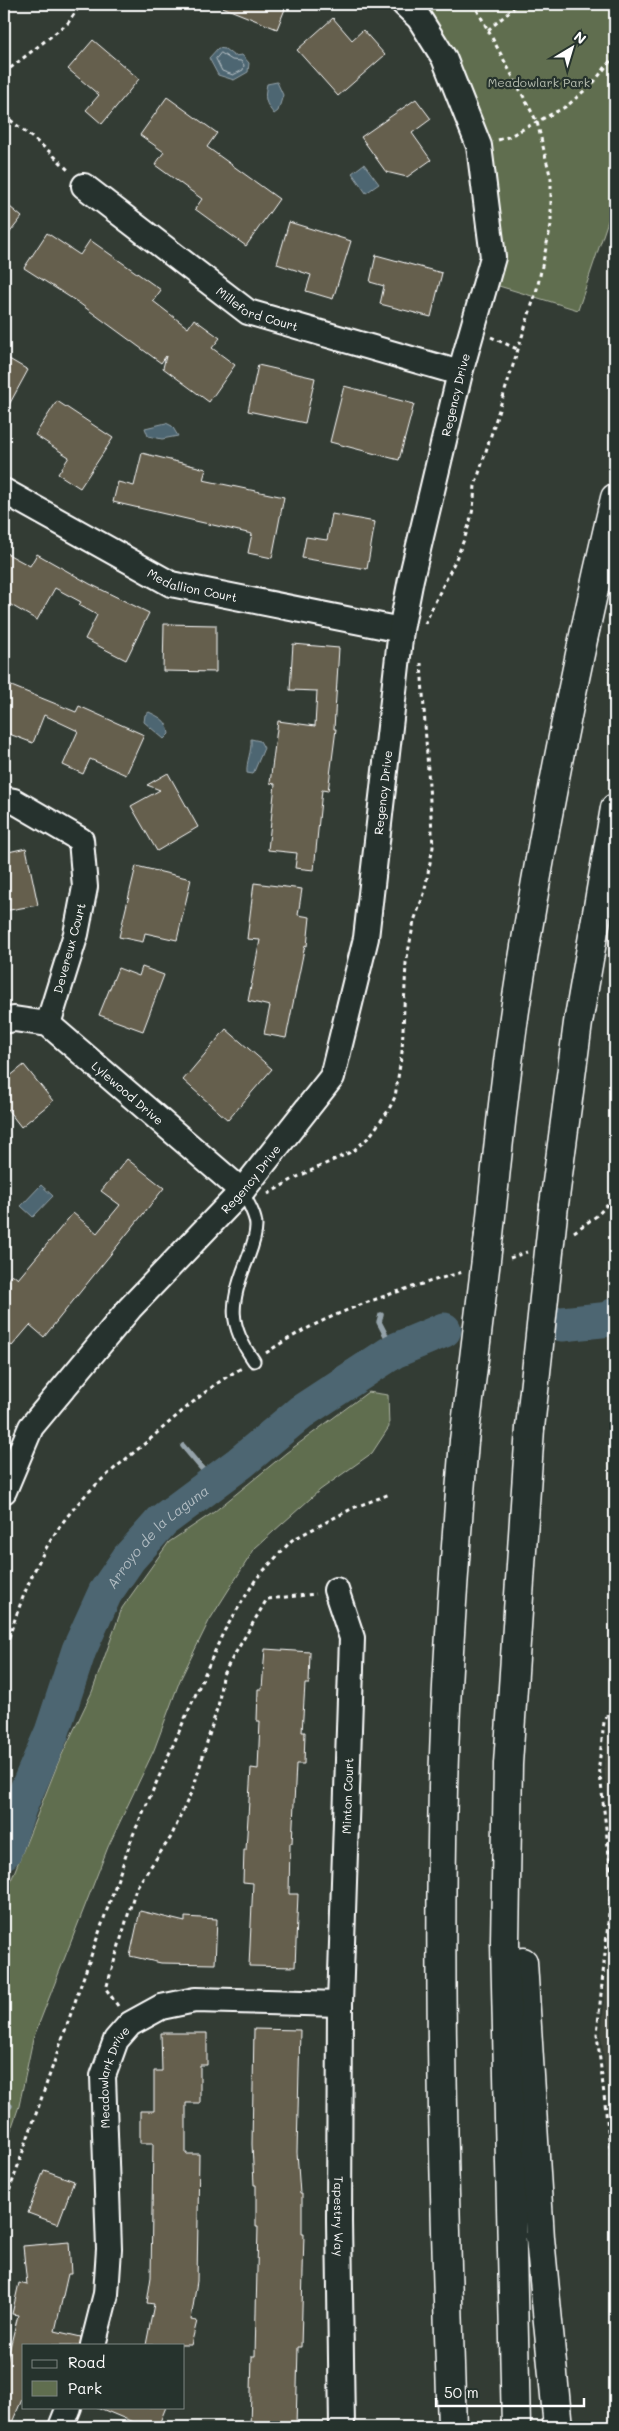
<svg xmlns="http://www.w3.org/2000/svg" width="619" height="2431" font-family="Mali,sans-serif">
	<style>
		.built { fill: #42463c }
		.green { fill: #606e4f; stroke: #b0b6a7 }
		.water { fill: #4e6672; stroke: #95a3aa }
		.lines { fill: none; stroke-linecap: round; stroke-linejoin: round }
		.shore { stroke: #b8c2c7; stroke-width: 1 }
		.stream { stroke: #95a3aa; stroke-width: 5.5 }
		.river { stroke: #4e6672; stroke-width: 35 }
		.building { fill: #655f4e; stroke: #fff }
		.lane-casing { stroke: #fff; stroke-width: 15 }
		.street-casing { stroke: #fff; stroke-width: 28 }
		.highway-casing { stroke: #fff; stroke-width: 31 }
		.path { stroke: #fff; stroke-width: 3; stroke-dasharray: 4 4; stroke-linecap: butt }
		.lane { stroke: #26332d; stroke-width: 11 }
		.street { stroke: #26332d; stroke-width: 24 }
		.highway { stroke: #26332d; stroke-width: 28 }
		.highway-bridge-casing { stroke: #fff; stroke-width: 31; stroke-linecap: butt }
		.highway-bridge { stroke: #26332d; stroke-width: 28 }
		.labels { text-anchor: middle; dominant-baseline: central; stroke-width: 4.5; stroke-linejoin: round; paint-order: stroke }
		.park-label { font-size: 12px; fill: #b7beb0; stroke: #26332d }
		.street-label { font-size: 12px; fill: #fff; stroke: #26332d }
		.water-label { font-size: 14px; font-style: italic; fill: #afbac0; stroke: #26332d }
	</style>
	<rect width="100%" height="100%" fill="#333c34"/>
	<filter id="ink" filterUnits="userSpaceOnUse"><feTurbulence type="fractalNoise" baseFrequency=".02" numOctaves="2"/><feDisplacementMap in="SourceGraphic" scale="10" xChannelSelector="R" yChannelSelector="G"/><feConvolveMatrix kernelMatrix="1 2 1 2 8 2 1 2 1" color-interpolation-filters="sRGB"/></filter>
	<g filter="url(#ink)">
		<!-- built -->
		<g class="built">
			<polygon points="615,1712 615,1874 604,1766 609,1725"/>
			<polygon points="615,1895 615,2146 601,2036"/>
		</g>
		<!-- green -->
		<g class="green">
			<polygon points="399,4 615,4 615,200 578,310 489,283 483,148"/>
			<polygon points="368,1392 388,1395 389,1427 372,1453 320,1490 255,1548 209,1621 180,1680 154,1750 108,1847 33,2039 19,2106 4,2150 4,1978 10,1883 58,1763 92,1692 122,1608 169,1542 214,1512 286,1453"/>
		</g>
		<!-- water -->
		<g class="water">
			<polygon points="218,48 225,49 234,56 242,55 249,63 248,72 234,80 218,75 209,58"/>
			<path d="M277,82L283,95L278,111L274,114C265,103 264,98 267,84Z"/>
			<polygon points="364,164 379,184 366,193 352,173"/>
			<polygon points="166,423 172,426 178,436 162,439 148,436 145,428"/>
			<path d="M149,712C161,718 167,720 169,734L164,739L144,722L145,715Z"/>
			<path d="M251,739L260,741L264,748L253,774L247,773C246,761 252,752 251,739Z"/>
			<polygon points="41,1185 53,1196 33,1217 21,1206"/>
		</g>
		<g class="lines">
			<!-- shore -->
			<polygon class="shore" points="221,53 232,60 241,61 244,65 243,70 233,75 222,71 216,59"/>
			<!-- stream -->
			<g class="stream">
				<polyline points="381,1315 379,1322 394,1351"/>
				<polyline points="611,1319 615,1321"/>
				<polyline points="183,1446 214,1483"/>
				<polyline points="4,1800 20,1806"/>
				<polyline points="4,2103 10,2106"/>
			</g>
			<!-- river -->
			<g class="river">
				<polyline points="562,1324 611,1319 615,1315"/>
				<path id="s1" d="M4,1852L19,1808L52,1732L79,1650L105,1593L129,1558L162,1521L240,1463L301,1412L394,1351L444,1330"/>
			</g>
		</g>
		<!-- building -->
		<g class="building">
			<polygon points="215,4 287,4 277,29"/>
			<polygon points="333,18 352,40 363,30 385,55 338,96 297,50"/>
			<polygon points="93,40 139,79 102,124 86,110 99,95 68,69"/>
			<polygon points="167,97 217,133 207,147 279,199 246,246 195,209 202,199 155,165 164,152 140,135"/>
			<polygon points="416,99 431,119 412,133 431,160 407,177 386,172 361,137"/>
			<polygon points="4,202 22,217 4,240"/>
			<polygon points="289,222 351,241 333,299 306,291 311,275 277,264"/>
			<polygon points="47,233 80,255 90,240 161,290 153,301 188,328 194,319 220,338 212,348 235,365 209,402 163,368 166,356 161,363 79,303 24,268"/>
			<polygon points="376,255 442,273 431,317 380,304 384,286 370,282"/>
			<polygon points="4,356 28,370 4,414"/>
			<polygon points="258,365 315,378 305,423 248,411"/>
			<polygon points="344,386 414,404 399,460 330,442"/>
			<polygon points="57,401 113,438 80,488 58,474 69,457 35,435"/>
			<polygon points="142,453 206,469 203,480 284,497 272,558 248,553 252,534 113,502 118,482 134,486"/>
			<polygon points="332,514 375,522 367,569 302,558 306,537 327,540"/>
			<polygon points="4,552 30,566 37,554 90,584 149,613 126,660 85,639 97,615 79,605 81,602 55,588 37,620 4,601"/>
			<polygon points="164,624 216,625 216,672 163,671"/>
			<polygon points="293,644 339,648 334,729 336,729 328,791 322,790 314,870 295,868 297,853 268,850 275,784 270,783 278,721 315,726 317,691 290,690"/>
			<polygon points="4,683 76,712 79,706 144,735 126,775 90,759 83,774 63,765 78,731 44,715 33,743 4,732"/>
			<polygon points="168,773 198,827 157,851 131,806 160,790 147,785"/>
			<polygon points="26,848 38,905 4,911 4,853"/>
			<polygon points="136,866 191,879 177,940 145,933 143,942 119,937"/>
			<polygon points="254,883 302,889 298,915 310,917 307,946 305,945 286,1038 264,1034 270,1006 248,1001 260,940 247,939"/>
			<polygon points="142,967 164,975 143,1031 99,1015 118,968 139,976"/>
			<polygon points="226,1029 272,1069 228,1120 183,1080"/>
			<polygon points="24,1065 53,1101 21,1127 4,1105 4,1081"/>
			<polygon points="127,1159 164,1188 44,1337 30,1325 12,1346 4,1339 4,1284 12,1274 18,1279 73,1213 97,1233 120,1205 101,1191"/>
			<polygon points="265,1649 310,1652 309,1684 305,1684 302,1732 305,1732 304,1764 296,1764 292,1843 290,1843 289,1894 298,1894 295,1967 249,1966 253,1883 243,1882 244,1850 246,1850 251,1768 258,1769 260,1721 257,1721 258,1689 262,1689"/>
			<polygon points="140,1911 185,1922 185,1917 217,1919 215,1964 161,1963 130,1956"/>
			<polygon points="254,2029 300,2030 297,2152 300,2194 302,2194 302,2234 304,2234 301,2347 298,2347 296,2427 250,2427 252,2356 255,2356 258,2226 256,2226 256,2185 254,2185 252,2144"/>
			<polygon points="161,2033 207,2033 207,2065 200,2065 200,2103 186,2103 186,2154 199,2154 197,2281 191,2320 197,2321 191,2345 146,2345 154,2304 147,2303 151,2277 153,2143 140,2143 140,2111 154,2111 154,2071 162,2071"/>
			<polygon points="44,2170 74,2181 58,2224 28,2213"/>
			<polygon points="69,2242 71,2274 68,2274 55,2331 81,2337 80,2345 24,2345 24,2395 10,2427 4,2427 4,2359 7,2360 18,2315 12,2314 19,2283 27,2285 23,2246"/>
			<polygon points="97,2407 166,2407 158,2427 145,2427"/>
		</g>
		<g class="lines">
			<!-- lane casing -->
			<g class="lane-casing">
				<path id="lane" d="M242,1191C247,1201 256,1215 256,1226C256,1239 250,1252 246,1263C230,1303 228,1325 254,1361"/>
			</g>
			<!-- street casing -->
			<g class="street-casing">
				<g id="street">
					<path id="s2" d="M84,186L248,312L460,373"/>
					<path id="s3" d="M4,491L171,584L401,630"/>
					<polyline points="4,799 14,801 81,840 85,887 76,934 48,1024"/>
					<path id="s4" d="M4,1021L14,1019L48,1024L242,1191"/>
					<path id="s5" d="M4,1491L31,1427L130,1308L242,1191L332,1077L366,938L401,630L411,579L460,373L493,257L479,146L444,58L419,18L404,4"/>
					<path id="s6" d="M336,1590L352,1638L340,2004L339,2221L342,2427"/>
					<path id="s7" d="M93,2345L106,2294L109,2249L103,2076L116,2040L130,2024L161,2007L195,2000L340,2004"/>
					<polyline points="61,2427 69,2407"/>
				</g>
			</g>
			<!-- highway casing -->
			<g class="highway-casing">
				<g id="highway">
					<polyline points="554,1205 578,1023 615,808"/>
					<path d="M489,1235C497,1160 504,1085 515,1010C541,838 575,667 615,498"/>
					<polyline points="523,1962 540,2238 558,2427"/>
					<path d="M452,2427C445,2214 438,2001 443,1788C446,1672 455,1556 464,1441"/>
					<polyline points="516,2427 505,1942 508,1764 530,1428"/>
				</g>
			</g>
			<!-- path -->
			<g class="path">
				<polyline points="609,4 615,13"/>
				<polyline points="488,30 514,8"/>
				<polyline points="4,73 68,23 81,4"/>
				<polyline points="4,115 50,152 69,171"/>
				<polyline points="498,140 508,137 567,106 594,82 615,55"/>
				<polyline points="491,337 517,349"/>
				<path d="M425,624C440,588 462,554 471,517C474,507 474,496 475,486L537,289L551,225V179L537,122L474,4"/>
				<polyline points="268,1194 295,1178 353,1151 369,1137 388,1111 395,1097 402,1052 406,963 414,921 424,894 433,847 421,663"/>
				<polyline points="574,1232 598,1215 615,1195"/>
				<polyline points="510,1258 527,1252"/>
				<path d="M266,1353C324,1313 396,1291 463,1272"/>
				<path d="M4,1653C20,1601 38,1550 75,1507C98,1479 130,1457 157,1433C184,1410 210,1385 242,1368"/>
				<polyline points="615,1701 604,1722 599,1765 612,1883 597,2034 615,2190"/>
				<polyline points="118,2006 106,1989 136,1888 171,1837 194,1786 219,1702 222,1676 267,1599 316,1594"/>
				<polyline points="4,2206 133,1835 223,1633 256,1579 292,1540 353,1508 390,1494"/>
			</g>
			<!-- lane -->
			<use href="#lane" class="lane"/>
			<!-- street -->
			<use href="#street" class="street"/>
			<!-- highway -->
			<use href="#highway" class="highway"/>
			<!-- highway-bridge casing -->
			<g class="highway-bridge-casing">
				<g id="highway-bridge">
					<polyline points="530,1428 554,1205"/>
					<polyline points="464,1441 489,1235"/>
				</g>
			</g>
			<!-- highway-bridge -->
			<use href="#highway-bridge" class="highway-bridge"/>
		</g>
	</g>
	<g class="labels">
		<!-- park labels -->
		<g class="park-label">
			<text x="539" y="82">Meadowlark Park</text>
		</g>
		<!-- street labels -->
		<g class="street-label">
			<text stroke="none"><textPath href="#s2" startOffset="214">Milleford Court</textPath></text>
			<text stroke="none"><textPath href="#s5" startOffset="1226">Regency Drive</textPath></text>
			<text stroke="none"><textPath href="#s3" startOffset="212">Medallion Court</textPath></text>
			<text stroke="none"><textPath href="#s5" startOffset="821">Regency Drive</textPath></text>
			<text transform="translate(69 948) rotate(-75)">Devereux Court</text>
			<text stroke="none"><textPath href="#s4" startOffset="150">Lylewood Drive</textPath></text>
			<text stroke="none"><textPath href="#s5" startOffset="401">Regency Drive</textPath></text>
			<text transform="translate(347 1796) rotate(-88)">Minton Court</text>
			<text stroke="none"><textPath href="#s7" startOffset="272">Meadowlark Drive</textPath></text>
			<text stroke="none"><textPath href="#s6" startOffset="629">Tapestry Way</textPath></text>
		</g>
		<!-- water labels -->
		<g class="water-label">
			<text stroke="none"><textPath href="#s1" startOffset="356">Arroyo de la Laguna</textPath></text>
		</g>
	</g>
	<!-- margin -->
	<rect width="619" height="2431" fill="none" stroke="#26332d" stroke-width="20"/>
	<rect x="10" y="10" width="599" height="2411" fill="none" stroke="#fff" stroke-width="2" filter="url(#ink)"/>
	<!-- legend -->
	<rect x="22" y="2344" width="162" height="65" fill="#26332d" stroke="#7d8581"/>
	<rect x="32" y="2360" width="25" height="8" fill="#26332d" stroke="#7d8581"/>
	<text x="68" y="2368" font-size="15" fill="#ffffff">Road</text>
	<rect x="32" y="2381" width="25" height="15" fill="#606e4f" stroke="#7d8581"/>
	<text x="68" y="2394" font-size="15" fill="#ffffff">Park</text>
	<!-- north arrow -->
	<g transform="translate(572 48) rotate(38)" stroke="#26332d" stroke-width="4" paint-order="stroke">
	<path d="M0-4L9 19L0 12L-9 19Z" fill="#ffffff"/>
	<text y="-8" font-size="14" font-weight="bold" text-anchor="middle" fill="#ffffff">N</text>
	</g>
	<!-- scale -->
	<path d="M436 2398v8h148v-8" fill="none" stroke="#ffffff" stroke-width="2.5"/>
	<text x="444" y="2398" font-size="15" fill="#ffffff" stroke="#26332d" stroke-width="4" paint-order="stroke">50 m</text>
</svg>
